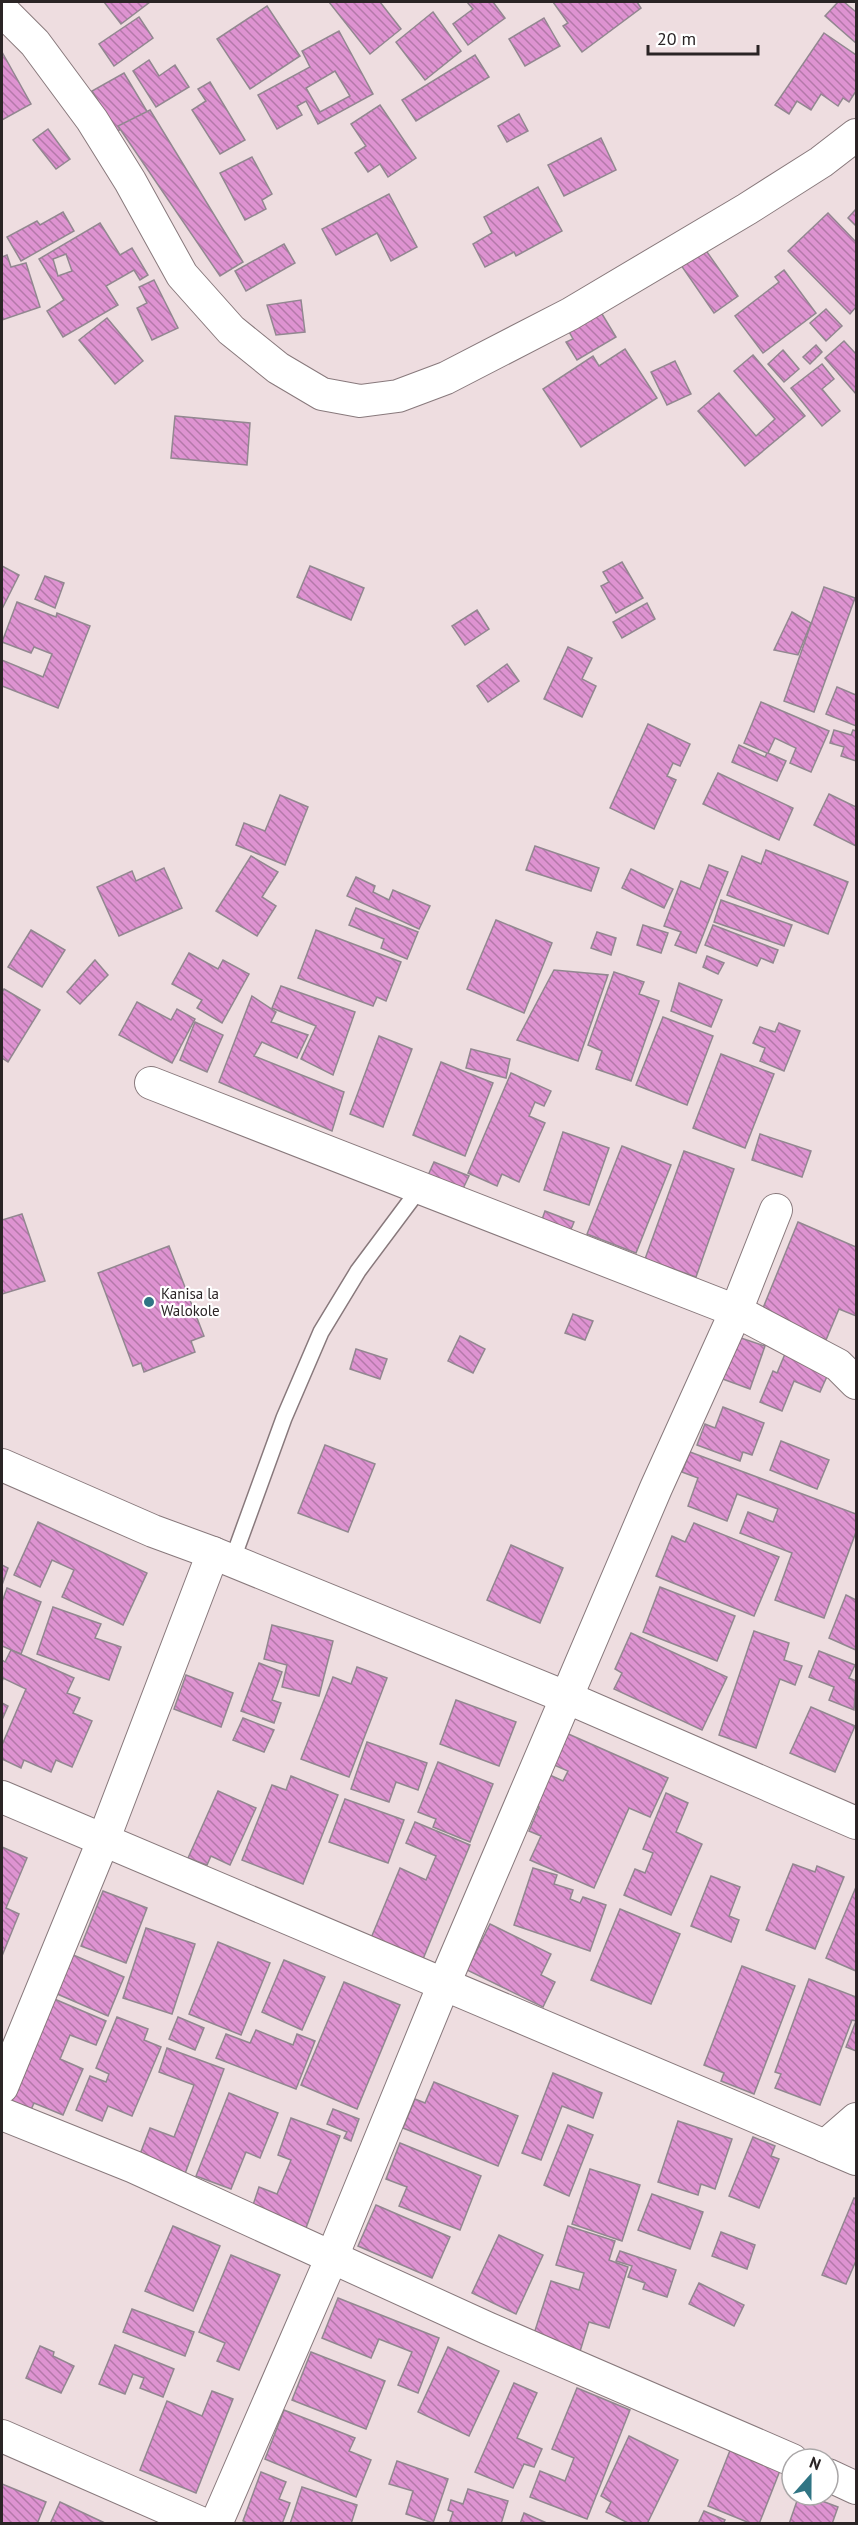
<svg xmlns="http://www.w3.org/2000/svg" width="858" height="2525" font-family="'PT Sans',sans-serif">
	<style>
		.building { fill: url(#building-back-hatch); stroke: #928790; stroke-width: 1.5; fill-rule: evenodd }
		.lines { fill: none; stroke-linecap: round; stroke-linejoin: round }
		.service-casing { stroke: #88797c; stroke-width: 18 }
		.minor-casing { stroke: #88797c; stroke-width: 34 }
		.service { stroke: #fff; stroke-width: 15 }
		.minor { stroke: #fff; stroke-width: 32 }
		.poi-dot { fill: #307584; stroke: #fff; stroke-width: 2 }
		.labels { text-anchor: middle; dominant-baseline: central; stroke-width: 4.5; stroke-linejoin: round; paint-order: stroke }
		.poi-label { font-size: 15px; fill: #2a2425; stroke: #fff; text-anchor: start }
	</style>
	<defs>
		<pattern id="building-back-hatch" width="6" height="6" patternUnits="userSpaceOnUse" patternTransform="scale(1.5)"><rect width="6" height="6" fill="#de93d1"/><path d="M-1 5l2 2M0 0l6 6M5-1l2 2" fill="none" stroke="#b478a9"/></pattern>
	</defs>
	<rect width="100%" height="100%" fill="#eedde0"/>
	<!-- building -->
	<g class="building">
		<polygon points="104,2 150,2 121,24"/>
		<polygon points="329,2 380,2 401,29 370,54"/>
		<polygon points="467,2 493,2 505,18 468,45 453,24 473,9"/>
		<polygon points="553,2 637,2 641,8 582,52 563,26 568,23"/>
		<polygon points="838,2 844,2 856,12 856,43 825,16"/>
		<polygon points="267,6 300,56 250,89 217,39"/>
		<polygon points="433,12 461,51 425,80 396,42"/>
		<polygon points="139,17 153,38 114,66 99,44"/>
		<polygon points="544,18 560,46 525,66 509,39"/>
		<path d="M339,31L373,94L318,124L306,101L297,106L302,115L277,129L258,95L310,67L302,51ZM335,71L350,96L320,112L306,88Z"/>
		<polygon points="824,33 856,55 856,91 849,102 843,98 838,106 821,94 811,110 797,101 789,114 775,105"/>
		<polygon points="2,52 31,104 2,120"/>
		<polygon points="475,55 489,77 416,121 402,100"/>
		<polygon points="149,60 159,76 175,65 189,87 156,107 133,71"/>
		<polygon points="124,73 148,113 116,132 92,91"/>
		<polygon points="210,82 245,140 220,154 192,110 206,101 198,89"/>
		<polygon points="380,105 416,158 388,177 380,164 368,172 355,153 366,146 351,124"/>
		<polygon points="150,110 243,262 220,276 118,126"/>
		<polygon points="519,114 528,131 507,142 498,126"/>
		<polygon points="48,129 70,159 56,169 33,140"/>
		<polygon points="601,138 616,170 564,196 548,165"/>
		<polygon points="252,157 272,194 262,200 266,209 245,220 220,173"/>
		<polygon points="538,187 562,231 516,256 514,252 485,267 473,244 492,233 484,217"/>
		<polygon points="389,194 417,247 391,261 377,233 336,255 322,229"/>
		<polygon points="856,209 856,226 848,218"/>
		<polygon points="63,212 74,231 21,261 7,237 37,221 40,225"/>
		<polygon points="828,213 856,242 856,307 850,314 788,251"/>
		<path d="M100,223L120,255L132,248L148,275L140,280L134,270L106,286L118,305L63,337L47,311L64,300L39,259ZM66,254L72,271L58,276L53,259Z"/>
		<polygon points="700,242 738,296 714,313 676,258"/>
		<polygon points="284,244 295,263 246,291 235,271"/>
		<polygon points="7,255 11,267 26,263 40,307 2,320 2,257"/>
		<polygon points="784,270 816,313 763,353 735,316 779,282 775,277"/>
		<polygon points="154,280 178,328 152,340 137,308 147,303 139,287"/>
		<polygon points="301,300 305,332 276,335 267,305"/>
		<polygon points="599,309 616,337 577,360 566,342 573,339 567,328"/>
		<polygon points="826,309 842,326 826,341 810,323"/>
		<polygon points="107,318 143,361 115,384 79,340"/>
		<polygon points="844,341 856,354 856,394 825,358"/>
		<polygon points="816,345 822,352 810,364 803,357"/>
		<polygon points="625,349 657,398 581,447 543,389 593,356 599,366"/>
		<polygon points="783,350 799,369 784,382 768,364"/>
		<polygon points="753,355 805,416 745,466 698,411 719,393 756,436 775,419 734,371"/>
		<polygon points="675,361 691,394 667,405 651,372"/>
		<polygon points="822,364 834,379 822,389 840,411 822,426 791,388"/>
		<polygon points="175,416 250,423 247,465 171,458"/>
		<polygon points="622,562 643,598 616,613 601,586 609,582 603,572"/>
		<polygon points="2,566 19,575 2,609"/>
		<polygon points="310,566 364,588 351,620 297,597"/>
		<polygon points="45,576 64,583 55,608 35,599"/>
		<polygon points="824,587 855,598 814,712 784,701"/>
		<polygon points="17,602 56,617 57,613 90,626 58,708 2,686 2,660 43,677 52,654 34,647 31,653 2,642"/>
		<polygon points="647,603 655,619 622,638 613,622"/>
		<polygon points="477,610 489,629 465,645 452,626"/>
		<polygon points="792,612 811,623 798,655 774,650"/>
		<polygon points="568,647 592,658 582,679 596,686 582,717 544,699"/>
		<polygon points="507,664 519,681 488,702 477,686"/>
		<polygon points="837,687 856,695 856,726 826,714"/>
		<polygon points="761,702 829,731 811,772 790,763 796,748 775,738 768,753 786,761 777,781 732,762 739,745 765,757 767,753 744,743"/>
		<polygon points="648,724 690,744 680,766 673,763 667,776 676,780 654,829 610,808"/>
		<polygon points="834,730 851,735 853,730 856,731 856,761 841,756 844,747 830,743"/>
		<polygon points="718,773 793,808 779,840 703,804"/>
		<polygon points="829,794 856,807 856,846 814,825"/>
		<polygon points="280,795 308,807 285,865 236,845 244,823 265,831"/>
		<polygon points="535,846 599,868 591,891 526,870"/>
		<polygon points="766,850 848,882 828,934 727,895 742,856 761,864"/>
		<polygon points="251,856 278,872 262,897 276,906 257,936 216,911"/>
		<polygon points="709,865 728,872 696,953 675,945 681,932 664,926 681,881 700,889"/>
		<polygon points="164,868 182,908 119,936 97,887 132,871 136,881"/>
		<polygon points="631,869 673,889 664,908 622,888"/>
		<polygon points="356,877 375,886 373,892 389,900 393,890 430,906 419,929 347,896"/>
		<polygon points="721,900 792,925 784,946 714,922"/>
		<polygon points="356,908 418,932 407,959 381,948 384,939 349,925"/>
		<polygon points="496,920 552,943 524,1013 467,989"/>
		<polygon points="643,925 668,933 661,953 637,945"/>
		<polygon points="713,925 778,950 773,963 761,958 757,966 705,945"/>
		<polygon points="31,930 65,950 42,987 8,967"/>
		<polygon points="316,930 401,962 386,1001 377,997 373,1006 298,978"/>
		<polygon points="597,932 616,938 611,955 591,948"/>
		<polygon points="189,953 218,969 223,960 249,974 222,1023 197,1008 202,1000 172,984"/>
		<polygon points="707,956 724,963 718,974 703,967"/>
		<polygon points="95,960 108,975 80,1004 67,992"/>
		<polygon points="554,970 608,975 578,1061 517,1040"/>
		<polygon points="614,972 644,982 639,994 659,1001 631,1081 596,1069 602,1051 588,1045"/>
		<polygon points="679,983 722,1000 711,1027 671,1011"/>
		<polygon points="281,986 355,1012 333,1075 301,1059 316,1026 272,1008"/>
		<polygon points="4,989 40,1010 8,1062 2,1058 2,993"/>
		<polygon points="252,996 276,1012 271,1022 308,1035 297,1058 262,1042 254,1056 344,1092 332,1131 219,1082"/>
		<polygon points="137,1002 171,1020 177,1009 195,1019 172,1063 119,1035"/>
		<polygon points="663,1017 713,1036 687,1105 636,1085"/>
		<polygon points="195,1022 223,1035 207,1072 180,1060"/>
		<polygon points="779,1023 800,1031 784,1071 760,1061 765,1048 753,1043 760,1027 775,1032"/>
		<polygon points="379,1036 412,1049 383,1127 350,1114"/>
		<polygon points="471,1049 510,1059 506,1078 466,1068"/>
		<polygon points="721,1054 774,1074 745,1148 693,1128"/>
		<polygon points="441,1062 493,1083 465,1156 413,1135"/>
		<polygon points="511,1073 551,1091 544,1106 535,1102 529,1116 545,1123 519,1182 502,1174 497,1186 468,1173"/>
		<polygon points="563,1132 609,1148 589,1205 544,1190"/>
		<polygon points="760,1134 811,1151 802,1177 752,1160"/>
		<polygon points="622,1146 671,1165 636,1253 587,1234"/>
		<polygon points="684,1151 734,1169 696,1277 645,1259"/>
		<polygon points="434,1162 469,1176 459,1197 425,1182"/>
		<polygon points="545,1211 574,1222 567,1239 539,1228"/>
		<polygon points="22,1214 45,1281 2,1294 2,1220"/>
		<polygon points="798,1222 856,1247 856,1316 839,1309 826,1340 761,1313"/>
		<polygon points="169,1246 204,1336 191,1341 195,1352 144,1372 141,1363 133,1366 98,1273"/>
		<polygon points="573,1314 593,1321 585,1340 565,1333"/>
		<polygon points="460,1336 485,1349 473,1373 448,1361"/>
		<polygon points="735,1336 765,1346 750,1389 720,1378"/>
		<polygon points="356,1349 387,1359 380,1379 350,1369"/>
		<polygon points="785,1354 829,1372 820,1392 794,1381 782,1411 760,1402 773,1371 777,1373"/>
		<polygon points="723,1407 764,1423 752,1455 743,1452 740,1461 697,1445 705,1424 715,1428"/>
		<polygon points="781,1441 829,1460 817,1489 770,1470"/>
		<polygon points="325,1445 375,1464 348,1532 298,1513"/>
		<polygon points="690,1452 856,1514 856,1532 824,1618 775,1600 792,1553 740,1533 748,1512 773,1522 778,1509 737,1494 727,1521 688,1506 698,1478 682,1472"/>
		<polygon points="38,1522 147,1573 123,1625 62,1597 74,1570 52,1560 40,1587 14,1575"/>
		<polygon points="694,1523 779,1557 754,1616 656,1576 672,1536 685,1542"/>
		<polygon points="511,1545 563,1568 540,1623 487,1600"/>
		<polygon points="2,1565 8,1568 2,1585"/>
		<polygon points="660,1587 735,1616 717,1661 643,1632"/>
		<polygon points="7,1588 41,1602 21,1654 2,1646 2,1602"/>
		<polygon points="846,1595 856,1600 856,1650 829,1638"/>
		<polygon points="53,1607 101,1624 95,1638 121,1647 109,1680 37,1654"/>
		<polygon points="272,1625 333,1641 319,1696 282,1687 287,1665 264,1659"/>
		<polygon points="754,1631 789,1643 784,1660 802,1666 795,1685 780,1679 756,1748 719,1735"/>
		<polygon points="631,1633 727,1677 702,1730 614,1689 622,1673 615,1669"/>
		<polygon points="11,1650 74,1678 67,1693 80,1698 73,1713 92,1721 72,1767 56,1760 51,1772 24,1760 21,1768 2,1759 2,1745 26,1689 3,1678 2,1682 2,1660 5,1662"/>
		<polygon points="819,1651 855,1665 849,1678 856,1681 854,1710 829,1700 834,1687 809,1677"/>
		<polygon points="259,1663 282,1672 272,1700 281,1703 274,1723 241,1711"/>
		<polygon points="357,1667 387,1678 349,1777 301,1759 333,1677 351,1684"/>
		<polygon points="186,1675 233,1693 221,1727 174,1709"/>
		<polygon points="456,1700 516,1722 499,1766 440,1744"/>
		<polygon points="2,1703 8,1706 2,1720"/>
		<polygon points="811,1707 855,1726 835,1772 790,1753"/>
		<polygon points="243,1718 274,1730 264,1752 233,1740"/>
		<polygon points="557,1729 668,1778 650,1817 629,1808 594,1888 530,1860 541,1836 529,1831 539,1807 523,1800 537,1769 563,1781 568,1771 543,1760"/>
		<polygon points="367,1742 427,1763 418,1790 396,1782 389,1802 351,1789"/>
		<polygon points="438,1762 493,1784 470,1842 433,1827 436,1819 418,1812"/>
		<polygon points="291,1776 338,1795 303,1884 242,1860 272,1785 286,1790"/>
		<polygon points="218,1791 256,1808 230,1865 211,1856 207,1865 188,1858"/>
		<polygon points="666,1793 688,1803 676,1832 702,1844 671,1915 624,1895 635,1869 645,1873 653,1853 643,1849"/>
		<polygon points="345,1799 404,1820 388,1863 329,1842"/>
		<polygon points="415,1822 470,1845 423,1959 371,1938 400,1868 426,1880 436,1856 406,1843"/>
		<polygon points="2,1847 27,1858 6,1908 19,1914 2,1956"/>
		<polygon points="793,1864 815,1872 817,1866 844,1877 815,1949 766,1930"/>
		<polygon points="533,1868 557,1875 554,1884 573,1890 570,1899 580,1903 583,1897 606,1905 590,1951 514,1925"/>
		<polygon points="711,1876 740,1887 729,1916 739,1920 731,1942 691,1926"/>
		<polygon points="856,1887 856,1971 826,1958"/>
		<polygon points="103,1891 147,1908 126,1963 81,1946"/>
		<polygon points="620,1909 680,1934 651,2004 591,1980"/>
		<polygon points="490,1924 551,1954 541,1975 555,1982 543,2007 467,1970"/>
		<polygon points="146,1928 195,1944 172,2014 123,1998"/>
		<polygon points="218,1942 270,1963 241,2035 189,2014"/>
		<polygon points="71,1954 124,1977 108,2016 55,1993"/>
		<polygon points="284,1960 325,1977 302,2030 262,2012"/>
		<polygon points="742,1966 795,1986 754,2094 721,2081 724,2073 704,2065"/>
		<polygon points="809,1979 856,1997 856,2051 846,2047 856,2021 852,2020 820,2105 775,2088 781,2074 775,2072"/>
		<polygon points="344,1982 400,2005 357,2109 301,2085"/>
		<polygon points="52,1998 106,2021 96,2045 70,2035 60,2059 83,2069 63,2115 34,2103 30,2112 9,2103"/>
		<polygon points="117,2017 148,2029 144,2040 161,2047 132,2116 108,2106 102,2121 76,2110 90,2076 106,2082 109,2074 96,2068"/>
		<polygon points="178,2017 204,2028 195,2050 169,2039"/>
		<polygon points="256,2030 293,2045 297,2034 315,2041 296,2089 216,2058 226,2034 250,2043"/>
		<polygon points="167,2048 224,2069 183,2179 137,2162 150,2128 174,2137 194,2085 159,2072"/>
		<polygon points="553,2073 602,2093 593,2118 562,2106 541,2160 522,2153"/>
		<polygon points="434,2082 518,2116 498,2166 403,2128 415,2099 425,2103"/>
		<polygon points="229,2093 278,2113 260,2158 246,2152 231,2189 196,2176"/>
		<polygon points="333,2109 359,2119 351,2141 344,2138 347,2132 327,2124"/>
		<polygon points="291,2118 340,2136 306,2228 252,2208 259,2187 277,2194 291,2160 278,2155"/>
		<polygon points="678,2121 732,2139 715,2189 701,2184 698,2195 658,2182"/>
		<polygon points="568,2125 593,2135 569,2196 544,2185"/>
		<polygon points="753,2137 775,2146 771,2156 779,2159 759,2208 729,2196"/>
		<polygon points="400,2143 481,2176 460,2230 399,2206 407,2187 386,2179"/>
		<polygon points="590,2169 640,2185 622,2241 572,2224"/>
		<polygon points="652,2194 703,2212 690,2249 638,2230"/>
		<polygon points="854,2198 856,2199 856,2264 855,2263 846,2284 822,2275"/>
		<polygon points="376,2205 450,2237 432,2278 358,2246"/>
		<polygon points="173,2226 220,2246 193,2311 145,2291"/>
		<polygon points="568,2226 615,2241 609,2260 628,2267 609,2328 589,2322 578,2358 531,2343 551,2281 579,2290 584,2273 556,2265"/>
		<polygon points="721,2232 755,2245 747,2269 712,2256"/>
		<polygon points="499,2235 543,2255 516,2314 472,2293"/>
		<polygon points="620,2251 676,2270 667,2297 643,2289 645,2283 628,2277 632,2266 616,2261"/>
		<polygon points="231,2255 280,2275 239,2370 217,2361 225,2343 199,2332"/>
		<polygon points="699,2283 744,2305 734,2326 689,2304"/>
		<polygon points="338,2298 439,2338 418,2393 398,2385 412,2352 379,2339 371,2358 322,2338"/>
		<polygon points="132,2309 194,2332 185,2356 123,2332"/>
		<polygon points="115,2345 174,2369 163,2397 140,2388 144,2378 133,2374 125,2394 99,2384"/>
		<polygon points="40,2346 54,2352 53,2356 74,2366 61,2393 26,2378"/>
		<polygon points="448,2347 499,2371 469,2436 418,2412"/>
		<polygon points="311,2352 385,2381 366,2429 292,2400"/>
		<polygon points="514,2383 537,2393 517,2438 542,2449 534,2467 524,2464 513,2488 475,2472"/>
		<polygon points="577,2388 630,2410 587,2519 530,2497 540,2471 565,2481 574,2458 552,2449"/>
		<polygon points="212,2391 233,2399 196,2493 140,2470 167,2401 202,2416"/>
		<polygon points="284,2410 355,2438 349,2451 371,2460 356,2497 265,2459"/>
		<polygon points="629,2436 678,2460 647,2524 630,2524 606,2512 611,2502 601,2496"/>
		<polygon points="731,2448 781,2468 759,2524 752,2524 708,2506"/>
		<polygon points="397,2461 448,2479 433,2523 406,2514 413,2491 389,2484"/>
		<polygon points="261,2472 286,2482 279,2499 290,2503 282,2524 249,2524 243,2521"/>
		<polygon points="2,2484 46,2502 37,2524 2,2524"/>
		<polygon points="302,2487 357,2505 351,2524 290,2524"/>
		<polygon points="468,2489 508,2501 501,2524 449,2524 453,2512 448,2510 451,2500 463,2504"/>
		<polygon points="799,2495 806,2495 838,2507 832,2524 789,2524"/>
		<polygon points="60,2502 107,2524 50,2524"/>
		<polygon points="704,2511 725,2520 723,2524 698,2524"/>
		<polygon points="524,2513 549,2524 520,2524"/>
	</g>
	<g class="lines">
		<!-- service casing -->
		<g class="service-casing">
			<polyline id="service" points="232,1561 284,1418 321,1332 358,1271 420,1188"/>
		</g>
		<!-- minor casing -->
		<g class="minor-casing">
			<g id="minor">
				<polyline points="2,10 35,43 92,120 130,181 182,275 231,330 278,368 322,394 360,401 398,396 446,378 570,314 747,209 821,162 856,135"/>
				<polyline points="151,1083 736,1311 838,1365 856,1383"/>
				<polyline points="2,1465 153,1531 213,1553 568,1698 856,1823"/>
				<polyline points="2,1797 856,2159"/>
				<polyline points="2,2087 103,1841 213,1553"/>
				<polyline points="2,2114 134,2167 487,2328 792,2460"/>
				<polyline points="825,2146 856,2119"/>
				<polyline points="2,2436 203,2524"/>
				<polyline points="828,2475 856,2488"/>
				<polyline points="216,2524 332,2257 444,1984 656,1488 736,1311 776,1210"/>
			</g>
		</g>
		<!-- service -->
		<use href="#service" class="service"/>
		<!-- minor -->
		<use href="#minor" class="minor"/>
	</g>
	<!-- markers -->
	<circle class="poi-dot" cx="149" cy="1302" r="6"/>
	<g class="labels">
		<!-- poi labels -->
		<g class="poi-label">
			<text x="161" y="1293">Kanisa la<tspan x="161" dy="17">Walokole</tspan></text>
		</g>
	</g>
	<!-- border -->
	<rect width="858" height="2525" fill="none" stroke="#2a2425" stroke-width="6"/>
	<!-- north arrow -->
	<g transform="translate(810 2477) rotate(21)"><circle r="28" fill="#ffffff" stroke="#aaa7a8" stroke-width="1.5"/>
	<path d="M0-4.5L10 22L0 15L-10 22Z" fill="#307584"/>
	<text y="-9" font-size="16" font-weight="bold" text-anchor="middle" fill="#2a2425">N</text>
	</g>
	<!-- scale -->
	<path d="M648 45v9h110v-9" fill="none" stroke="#2a2425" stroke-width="3"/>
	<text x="657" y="45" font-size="18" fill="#2a2425" stroke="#ffffff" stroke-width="4.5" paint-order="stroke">20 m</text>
</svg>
